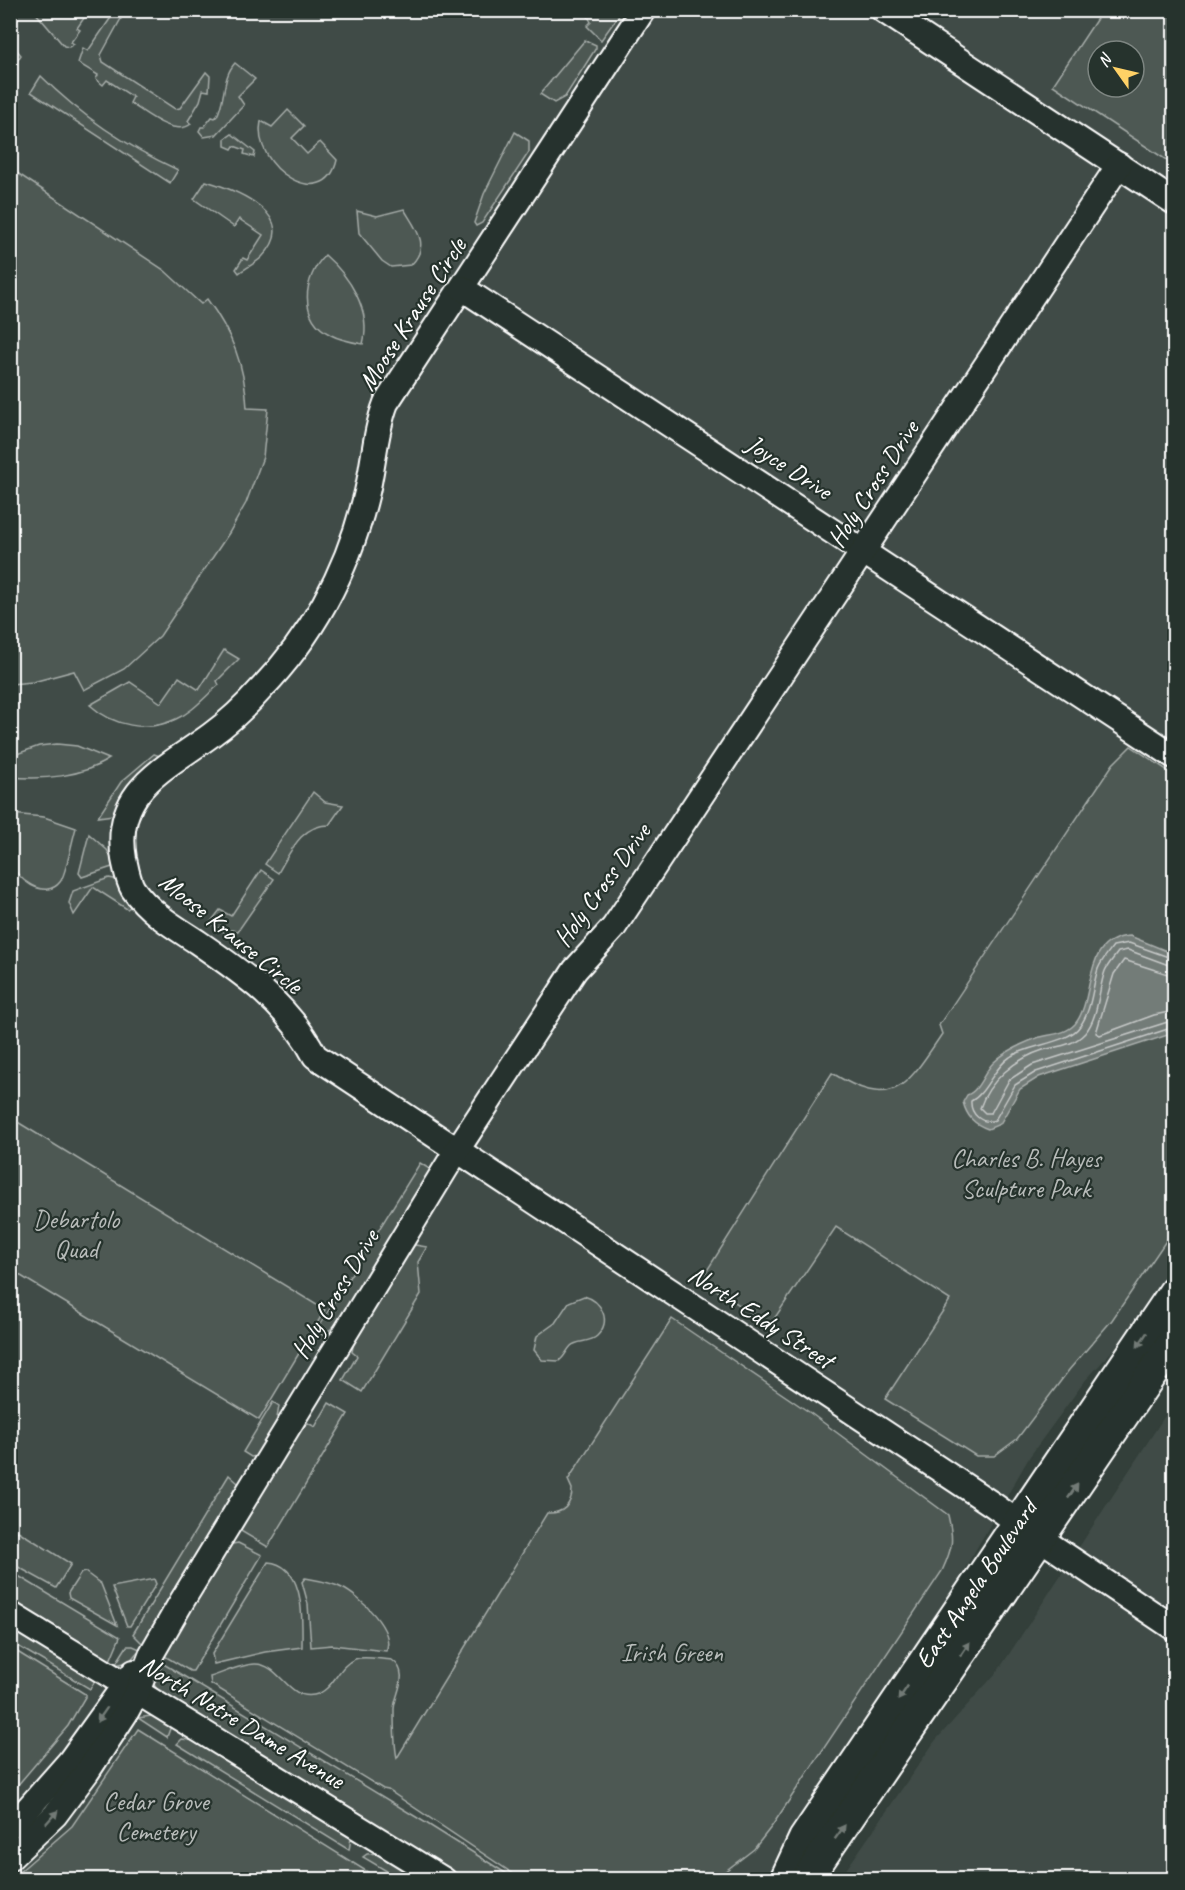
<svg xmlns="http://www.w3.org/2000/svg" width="1185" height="1890" font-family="Caveat,sans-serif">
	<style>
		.built { fill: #404c47; fill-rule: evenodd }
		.green { fill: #4d5853; stroke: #a6aca9; stroke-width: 1.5; fill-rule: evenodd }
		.water { fill: #737b78; stroke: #abb0ae; stroke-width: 1.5 }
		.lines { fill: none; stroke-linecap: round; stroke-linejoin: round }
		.shore { stroke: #c7cac9; stroke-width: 1.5 }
		.minor-casing { stroke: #fff; stroke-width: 28 }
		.major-casing { stroke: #fff; stroke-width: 34 }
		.minor { stroke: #26332d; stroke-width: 24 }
		.major { stroke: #26332d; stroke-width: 30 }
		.oneway { fill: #727a76 }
		.labels { text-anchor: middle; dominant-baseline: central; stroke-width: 4.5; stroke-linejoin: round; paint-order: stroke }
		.street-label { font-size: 26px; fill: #fff; stroke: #26332d }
		.park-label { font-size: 26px; fill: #b8bcba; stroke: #26332d }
	</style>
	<rect width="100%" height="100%" fill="#333f3a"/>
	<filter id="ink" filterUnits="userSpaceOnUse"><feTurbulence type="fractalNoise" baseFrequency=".0167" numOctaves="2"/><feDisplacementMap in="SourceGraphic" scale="12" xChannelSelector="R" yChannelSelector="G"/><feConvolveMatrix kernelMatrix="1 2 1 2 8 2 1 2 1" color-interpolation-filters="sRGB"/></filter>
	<g filter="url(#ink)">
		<!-- built -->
		<g class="built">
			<path d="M11,11H1174V1265L1132,1329L1084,1382L1030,1456L953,1589L765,1879L11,1880ZM1098,51H1134V87H1098Z"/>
			<polygon points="1174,1402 1174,1879 839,1880 935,1741 998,1671"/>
		</g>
		<!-- green -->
		<g class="green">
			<polygon points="37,10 89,10 89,11 77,28 80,30 71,42 74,44 69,47 64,46 35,12"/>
			<path d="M116,11L123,15L101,55L103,62L175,109L180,108L206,72L210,76L209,91L203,90L200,101L188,121L191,124C174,137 146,113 130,103L133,97L107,80L103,85L96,79L98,75L78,63L83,48L88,51L112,16L108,12Z"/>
			<polygon points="585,11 622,11 601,40 587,26 591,22"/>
			<path d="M1102,11H1174V165L1053,85ZM1098,51H1134V87H1098Z"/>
			<polygon points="585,40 596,45 596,48 565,97 554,103 540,94"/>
			<polygon points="11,43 21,55 11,70"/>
			<path d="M235,63L255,79L238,96L244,105L216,135L204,137L199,131L201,127H204L212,117L215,118L217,116C226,98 222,77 235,63Z"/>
			<path d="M41,76C81,116 128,147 178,170L170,183L31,92Z"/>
			<path d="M288,110L304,126L292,138L307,154L320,142L337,160C325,214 251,168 261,121L272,127Z"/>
			<polygon points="515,132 529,141 529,152 482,223 476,226 474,223 484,194"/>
			<polygon points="232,134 255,152 254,157 244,154 245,150 234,146 232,149 225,146 225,139"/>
			<path d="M11,169L164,270L201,304L207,299C232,333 245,366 247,408L268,409L263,457L246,503L229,533L160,636L124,669L84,690L74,671L33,682L11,684Z"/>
			<path d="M206,181C236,190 303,216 262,257C256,263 246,268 239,273L236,269L243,258L247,260L263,235L239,219L234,227L194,199Z"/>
			<path d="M404,209C416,229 431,245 411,265L391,267L382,261L359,233L357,211L377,216Z"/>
			<path d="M325,255C349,276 372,310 363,344C352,342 340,340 331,335C298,318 303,278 325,255Z"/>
			<path d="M224,650L239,659L217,681L219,685C205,696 193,712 176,719C147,733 113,726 90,705L130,682L161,703L179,677L199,690Z"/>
			<path d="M57,744L77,746L109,759C81,777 43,780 11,777V756L39,746Z"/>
			<path d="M1131,746L1174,775V1229L1112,1320L1069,1370L1017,1439L994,1456H976L885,1399L950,1300L836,1227L770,1325L701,1280L832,1073C895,1112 907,1085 942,1034L939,1025L1113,764Z"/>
			<polygon points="154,754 160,756 136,777 113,815 98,817 121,782"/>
			<path d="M313,792L325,802L343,805L329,825C301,825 291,851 278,873L265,864Z"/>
			<path d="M11,814L44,817L76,828C72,840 66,875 60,882C45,901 15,879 10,860C7,848 9,826 11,814Z"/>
			<polygon points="89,834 107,850 115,866 82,877 79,873"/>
			<polygon points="261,870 274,879 238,931 231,930 227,934 210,923 220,910 231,916"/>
			<polygon points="109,878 119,880 131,903 130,907 127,909 93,887 74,915 69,903 73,891"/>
			<polygon points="11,1118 325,1310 259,1420 11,1270"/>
			<polygon points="420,1163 431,1170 338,1323 323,1335 316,1331"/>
			<polygon points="415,1245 427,1247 418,1262 421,1294 362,1392 343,1380 357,1356 352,1352 355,1335 410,1247"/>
			<path d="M584,1296C602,1301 612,1321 597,1336C590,1343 577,1340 571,1346C566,1351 565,1357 559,1361L542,1360L534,1350L537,1336L555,1323L569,1302Z"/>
			<path d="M672,1319L809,1412L948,1515C954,1540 953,1547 942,1571L772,1826L754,1849L715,1879H521L388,1790L383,1789L211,1684L210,1677C223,1673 242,1664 255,1664C281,1664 287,1700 314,1695C334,1691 337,1666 355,1659C365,1655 382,1660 392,1660C411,1673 395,1693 394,1709C394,1725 394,1744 397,1758L547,1513C563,1514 572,1505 572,1489L568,1480Z"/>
			<polygon points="273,1402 279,1406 276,1424 257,1456 251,1457 243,1452"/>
			<polygon points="329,1403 348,1414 268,1547 239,1530 297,1432 308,1423 315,1427"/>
			<polygon points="229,1475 238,1483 238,1489 143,1644 133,1634"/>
			<polygon points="18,1531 71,1564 56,1588 11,1563 11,1535"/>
			<polygon points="238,1543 262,1555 193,1671 190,1671 161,1654 227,1545"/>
			<path d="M268,1562C306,1565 302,1620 302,1647L265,1652L214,1664L212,1654Z"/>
			<polygon points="10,1571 120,1637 109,1663 11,1603"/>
			<polygon points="85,1572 101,1584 117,1625 69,1598 68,1593 81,1573"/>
			<path d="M305,1578C316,1580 331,1582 342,1588C359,1596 396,1630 386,1651L332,1645L311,1647L308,1604L302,1582Z"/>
			<polygon points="154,1579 156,1584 130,1626 127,1626 112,1587"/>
			<polygon points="10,1626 93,1678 95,1681 90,1689 11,1642"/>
			<polygon points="127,1646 133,1646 140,1649 129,1662 115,1665"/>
			<polygon points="11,1648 85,1694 85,1697 68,1726 11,1793"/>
			<polygon points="157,1660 426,1823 515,1879 462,1879 162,1696 152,1682"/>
			<polygon points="151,1716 158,1717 171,1726 167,1737 138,1718"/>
			<polygon points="138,1729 379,1879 11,1879 72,1826"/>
			<polygon points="182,1739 196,1741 351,1838 349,1850 177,1744"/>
			<polygon points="379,1853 422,1879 400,1879 363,1857 367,1854"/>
		</g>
		<!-- water -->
		<path class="water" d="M1130,936L1174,954V1033L1039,1077L1020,1089L1000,1124L988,1129C974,1124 967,1117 963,1102L967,1095C979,1091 984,1072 993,1063C1005,1051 1021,1044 1037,1038C1050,1034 1065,1035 1075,1024C1097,997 1080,939 1130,936Z"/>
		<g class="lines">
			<!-- shore -->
			<g class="shore">
				<path d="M1174,959L1129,943L1113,946C1108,953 1101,961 1098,969C1092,987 1092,1010 1080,1026C1068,1044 1029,1044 1010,1057C993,1068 986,1094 971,1101C970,1114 982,1125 995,1120L1015,1085L1036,1072L1174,1027"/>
				<path d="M1174,967L1128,950L1118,952C1114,958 1108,964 1105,971C1098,990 1099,1017 1085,1033C1073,1046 1058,1046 1043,1050C1015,1059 989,1081 980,1108L985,1113H991L1009,1080L1032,1065L1174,1020"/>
				<polyline points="1174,976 1124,960 1114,974 1096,1033 1100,1035 1154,1015 1174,1011"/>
			</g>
			<!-- minor casing -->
			<g class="minor-casing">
				<g id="minor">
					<path d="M643,10L386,403C374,434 374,468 365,500C347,571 312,636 261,689C246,706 229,722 211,735C165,769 112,790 124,859C126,868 128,881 133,889C149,912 173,926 196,941C244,974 288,1004 315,1056L992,1504L1041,1539L1174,1628"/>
					<polyline points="883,10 1174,202"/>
					<polyline points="462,288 1174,756"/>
					<polyline points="10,1614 444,1880"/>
					<polyline points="10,1825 17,1821 70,1761 134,1672"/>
					<polyline points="10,1858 55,1815 87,1772 125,1714 137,1692 152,1653 182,1601 457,1150 575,970 614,927 1119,165"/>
				</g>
			</g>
			<!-- major casing -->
			<g class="major-casing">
				<g id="major">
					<polyline points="785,1880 804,1839 1174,1292"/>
					<polyline points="806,1880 1174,1341"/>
				</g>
			</g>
			<!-- minor -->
			<use href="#minor" class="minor"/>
			<!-- major -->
			<use href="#major" class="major"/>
		</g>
		<!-- one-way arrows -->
		<defs><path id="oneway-solid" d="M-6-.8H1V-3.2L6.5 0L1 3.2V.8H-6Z" transform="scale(1.5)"/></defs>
		<g class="oneway">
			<use href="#oneway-solid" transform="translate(1142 1340) rotate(124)"/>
			<use href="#oneway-solid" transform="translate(1073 1491) rotate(-56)"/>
			<use href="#oneway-solid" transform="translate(965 1649) rotate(-56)"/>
			<use href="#oneway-solid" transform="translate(903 1693) rotate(124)"/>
			<use href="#oneway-solid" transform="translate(102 1715) rotate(125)"/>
			<use href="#oneway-solid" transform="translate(52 1817) rotate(-48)"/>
			<use href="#oneway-solid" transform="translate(840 1832) rotate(-54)"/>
		</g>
	</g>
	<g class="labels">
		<!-- street labels -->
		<g class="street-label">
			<text transform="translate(412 314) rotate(-57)">Moose Krause Circle</text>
			<text transform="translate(789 467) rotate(33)">Joyce Drive</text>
			<text transform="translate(873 484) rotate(-57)">Holy Cross Drive</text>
			<text transform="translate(602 885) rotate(-54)">Holy Cross Drive</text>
			<text transform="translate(231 933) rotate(39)">Moose Krause Circle</text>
			<text transform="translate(335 1294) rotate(-59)">Holy Cross Drive</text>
			<text transform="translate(761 1317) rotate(33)">North Eddy Street</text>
			<text transform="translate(976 1584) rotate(-56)">East Angela Boulevard</text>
			<text transform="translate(242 1722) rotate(31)">North Notre Dame Avenue</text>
		</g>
		<!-- park labels -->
		<g class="park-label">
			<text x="1026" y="1158">Charles B. Hayes<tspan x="1026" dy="30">Sculpture Park</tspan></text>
			<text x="76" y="1219">Debartolo<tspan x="76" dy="30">Quad</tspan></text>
			<text x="672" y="1652">Irish Green</text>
			<text x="156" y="1801">Cedar Grove<tspan x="156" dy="30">Cemetery</tspan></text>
		</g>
	</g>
	<!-- margin -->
	<rect width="1185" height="1890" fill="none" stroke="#26332d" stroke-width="36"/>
	<rect x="18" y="18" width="1149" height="1854" fill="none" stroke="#fff" stroke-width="2" filter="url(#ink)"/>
	<!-- north arrow -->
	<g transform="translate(1116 69) rotate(304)"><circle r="28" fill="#26332d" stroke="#7d8581" stroke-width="1.5"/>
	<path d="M0-4.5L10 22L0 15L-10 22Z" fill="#ffd166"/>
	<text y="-9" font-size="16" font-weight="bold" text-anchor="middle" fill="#ffffff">N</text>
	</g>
</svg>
